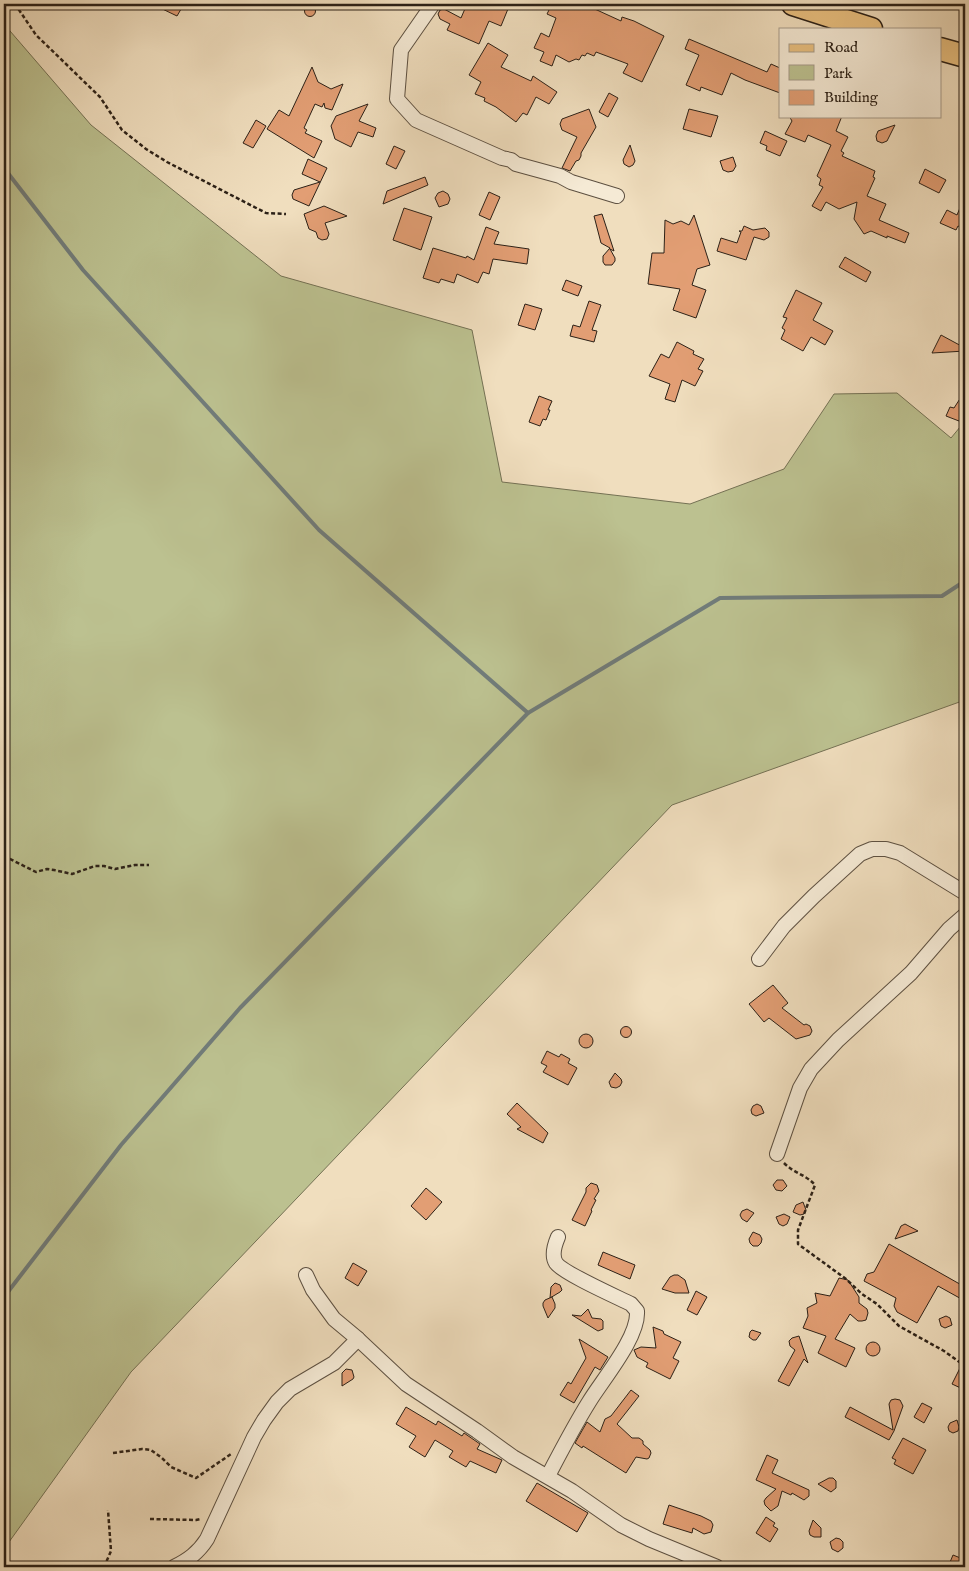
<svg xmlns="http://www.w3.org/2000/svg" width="969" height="1571" font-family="'IM FELL English',serif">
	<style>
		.green { fill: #bcc190; stroke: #747154 }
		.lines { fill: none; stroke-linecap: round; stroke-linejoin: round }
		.stream { stroke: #717c7a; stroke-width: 4 }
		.building { fill: #e29e74; stroke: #2c2117 }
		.street-casing { stroke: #5d5041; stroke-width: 16 }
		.primary-casing { stroke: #2c2117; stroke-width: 25 }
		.path { stroke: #2c2117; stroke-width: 2.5; stroke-dasharray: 4 2.5; stroke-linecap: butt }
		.street { stroke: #f5ead5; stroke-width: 14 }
		.primary { stroke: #e8bf7f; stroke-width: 22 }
	</style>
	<rect width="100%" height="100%" fill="#f0debe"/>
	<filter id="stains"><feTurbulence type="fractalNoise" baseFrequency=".004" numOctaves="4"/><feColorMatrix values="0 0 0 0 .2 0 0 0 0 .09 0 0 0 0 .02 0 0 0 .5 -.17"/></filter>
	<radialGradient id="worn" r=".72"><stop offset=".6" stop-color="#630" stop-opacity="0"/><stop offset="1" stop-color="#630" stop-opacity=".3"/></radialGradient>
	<!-- green -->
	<polygon class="green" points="4,24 91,125 281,276 472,330 502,482 690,504 784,469 834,394 897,393 951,438 965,421 965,700 672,805 131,1372 4,1549"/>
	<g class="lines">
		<!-- stream -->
		<g class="stream">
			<polyline points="4,168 83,270 319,530 528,713"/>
			<polyline points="4,1297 121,1145 240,1008 528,713 720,598 942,596 965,581"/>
		</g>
	</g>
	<!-- building -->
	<g class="building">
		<polygon points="152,4 184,4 177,16"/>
		<polygon points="467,4 510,4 501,26 489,21 479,44 447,30 450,24 440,19 438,14 440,10 444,9 461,18"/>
		<polygon points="552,4 572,4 584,9 586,5 621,21 622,17 634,21 664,36 642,82 623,73 628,64 596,52 594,56 587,53 585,56 582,55 579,60 576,59 569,62 556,55 552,66 540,61 544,52 534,48 541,33 549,37 556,18 547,14"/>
		<circle cx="310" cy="11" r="5.5"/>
		<polygon points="689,39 767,72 771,64 780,68 780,93 745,80 731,73 722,95 701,87 700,91 686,85 699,55 685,49"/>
		<polygon points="488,43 508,55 501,67 531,81 533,76 557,92 549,104 536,97 527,115 523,113 516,122 496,107 484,101 485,98 475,94 481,82 469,75"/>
		<polygon points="312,67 318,82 331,89 343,84 332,110 325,108 324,103 322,107 315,104 304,128 307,130 305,133 322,141 314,158 267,129 279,110 289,116"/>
		<polygon points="609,93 618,98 608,117 599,112"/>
		<polygon points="368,104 359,121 376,128 373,137 358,132 351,147 335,139 331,126 336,116"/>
		<polygon points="589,109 596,127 581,153 581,156 579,160 576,161 570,171 562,168 577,137 562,130 560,124 562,119"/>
		<polygon points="689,109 718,116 711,137 683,129"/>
		<polygon points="789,116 842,116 836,131 848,137 841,151 844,153 842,156 875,171 873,177 875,178 867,196 886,204 879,220 909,233 905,243 887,236 887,238 871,231 864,234 854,219 857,202 839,209 826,202 821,211 812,206 823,187 819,185 821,179 817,176 831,145 808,135 805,142 785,134 792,121"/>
		<polygon points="256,120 266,126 253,148 243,143"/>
		<polygon points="895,125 887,141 882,143 877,141 876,136 878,131"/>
		<polygon points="765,131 787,141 780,156 766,150 767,146 760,143"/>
		<polygon points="630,145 635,161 633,165 629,167 624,164 623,160"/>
		<polygon points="394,146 405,151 396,169 386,164"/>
		<polygon points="733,157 736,166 733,171 728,172 723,170 720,161"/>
		<polygon points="308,159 327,168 309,206 293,199 292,195 294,190 320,182 302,174"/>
		<polygon points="925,169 946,180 939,193 919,183"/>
		<polygon points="425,177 428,185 383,204 387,191"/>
		<polygon points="443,191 448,194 450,199 448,204 439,207 435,198 438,193"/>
		<polygon points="489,192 500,197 490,220 479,215"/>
		<polygon points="965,196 965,229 958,226 956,230 940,223 947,210 957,215"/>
		<polygon points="324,206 347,216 325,223 329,234 327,239 322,240 318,238 316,232 309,229 304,214"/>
		<polygon points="404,208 432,217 421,250 393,240"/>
		<polygon points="602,214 614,251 610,249 615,258 615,261 612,265 605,265 603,262 603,256 610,248 601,243 594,216"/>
		<polygon points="694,215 710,265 697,269 692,285 706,290 696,318 673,310 680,289 648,284 652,253 664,253 665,220 673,224 681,221 689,225"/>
		<polygon points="744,226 753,230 765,228 769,232 769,237 764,240 754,237 746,260 717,251 721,238 737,243 741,232 739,231 742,231"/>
		<polygon points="486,227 499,232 494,244 529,249 527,264 493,259 489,274 483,272 478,283 457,274 454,283 441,279 439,283 423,278 433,248 466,258 467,256 474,260"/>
		<polygon points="845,257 871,272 866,282 839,267"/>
		<polygon points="566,280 582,286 578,296 562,290"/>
		<polygon points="796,290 822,303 813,320 833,331 825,345 811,337 803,351 781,339 785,330 782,328 787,318 783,317"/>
		<polygon points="589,301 601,305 592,330 597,331 594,342 570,336 573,325 580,327"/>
		<polygon points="525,304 542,309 535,330 518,325"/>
		<polygon points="941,335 965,348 965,351 932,353"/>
		<polygon points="677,342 694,351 693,354 704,359 698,369 703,371 695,386 682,380 675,402 665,399 670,384 649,376 661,354 669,358"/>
		<polygon points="965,391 965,406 959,421 946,416 950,407 954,408"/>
		<polygon points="539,396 552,401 548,410 550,410 546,420 543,419 540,426 529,422"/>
		<polygon points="773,985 788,1003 782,1008 804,1025 806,1024 810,1026 812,1031 810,1035 796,1039 769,1018 764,1022 749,1004"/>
		<circle cx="626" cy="1032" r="5.5"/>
		<circle cx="586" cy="1041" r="7"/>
		<polygon points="547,1051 559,1057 561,1054 570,1059 568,1063 577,1068 568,1085 543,1072 547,1066 541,1063"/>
		<polygon points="615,1073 621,1079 622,1082 620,1086 616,1088 611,1087 609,1082"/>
		<polygon points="517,1103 548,1133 543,1143 517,1129 521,1127 507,1114"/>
		<polygon points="757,1104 761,1106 764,1113 756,1116 752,1114 751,1110 753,1106"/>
		<polygon points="777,1180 783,1180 787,1186 782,1191 776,1190 773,1185"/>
		<polygon points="591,1183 597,1185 599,1191 594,1199 596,1200 591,1210 592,1211 585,1226 572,1220 586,1192 586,1188"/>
		<polygon points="426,1188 442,1202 426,1220 411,1206"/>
		<polygon points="803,1202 806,1210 804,1214 800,1215 793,1212 796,1205"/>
		<polygon points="747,1209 754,1213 747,1222 742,1219 740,1215 742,1211"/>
		<polygon points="784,1214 790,1217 787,1224 783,1226 779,1224 776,1217"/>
		<polygon points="905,1224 918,1231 895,1239 901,1226"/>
		<polygon points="753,1232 760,1235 762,1239 761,1243 758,1246 753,1246 750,1243 749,1239"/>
		<polygon points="889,1244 965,1287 965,1301 938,1286 917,1323 897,1312 894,1306 896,1298 864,1281 867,1274 874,1272"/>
		<polygon points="603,1252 635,1265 630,1279 598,1265"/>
		<polygon points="353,1263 367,1271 358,1286 345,1278"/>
		<polygon points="674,1275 678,1275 685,1280 689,1293 675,1293 662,1289 670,1277"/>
		<polygon points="839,1278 848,1280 859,1297 859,1303 867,1309 868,1313 866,1320 862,1321 858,1321 850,1314 835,1339 855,1348 846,1367 818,1353 826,1336 803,1328 808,1316 807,1308 817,1303 815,1293 830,1296"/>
		<polygon points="555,1283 560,1285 562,1290 560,1292 550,1298 551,1287"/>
		<polygon points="696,1291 707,1297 697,1315 687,1310"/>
		<polygon points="552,1297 555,1304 555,1308 548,1318 543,1306 543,1303 545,1300"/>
		<polygon points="588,1309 592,1318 601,1319 603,1321 603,1329 598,1331 572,1315 581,1316"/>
		<polygon points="946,1316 950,1318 952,1325 945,1328 941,1326 939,1319"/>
		<polygon points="653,1327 663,1331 664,1334 681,1342 673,1358 679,1361 670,1379 646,1367 648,1363 637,1357 634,1350 641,1347 656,1348"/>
		<polygon points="752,1330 761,1333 756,1340 753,1340 749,1337 750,1332"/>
		<polygon points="799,1336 808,1363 804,1359 789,1386 778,1381 795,1350 790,1346 789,1341 792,1338"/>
		<polygon points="579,1339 608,1357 600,1370 595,1367 574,1403 560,1395 568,1382 571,1384 586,1358"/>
		<circle cx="873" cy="1349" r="7"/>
		<polygon points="965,1358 965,1390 952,1384"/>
		<polygon points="346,1369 352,1370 354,1377 353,1379 342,1386 342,1373"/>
		<polygon points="631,1390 639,1396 617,1424 632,1438 639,1438 643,1441 643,1444 650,1450 651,1453 649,1458 647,1459 636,1457 626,1473 583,1446 582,1448 575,1443 587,1422 600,1432 605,1419 611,1416"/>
		<polygon points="895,1399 900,1400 903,1406 894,1431 889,1440 845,1417 850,1407 893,1430 889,1404 891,1400"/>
		<polygon points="922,1403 932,1408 924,1423 914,1417"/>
		<polygon points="406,1407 436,1425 438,1421 462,1436 464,1433 480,1444 477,1449 502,1460 496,1473 470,1461 466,1467 449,1457 453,1451 435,1440 425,1457 409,1447 416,1436 396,1424"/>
		<polygon points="957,1420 959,1427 958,1431 953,1433 949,1431 948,1427 950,1423"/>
		<polygon points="903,1438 926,1450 913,1474 894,1464 896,1460 892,1458"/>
		<polygon points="767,1455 778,1460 772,1473 809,1490 809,1496 804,1500 792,1493 791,1495 782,1491 778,1506 771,1511 765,1505 764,1501 766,1498 776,1489 756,1480"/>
		<polygon points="829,1478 833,1478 836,1481 836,1488 831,1492 818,1484"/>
		<polygon points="537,1483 588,1513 577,1532 526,1501"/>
		<polygon points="669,1505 701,1516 711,1521 713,1525 711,1532 704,1534 693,1528 692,1533 663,1524"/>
		<polygon points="766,1517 775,1523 773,1526 778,1529 770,1542 756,1533"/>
		<polygon points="813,1520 821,1528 821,1537 814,1537 810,1535 809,1531"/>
		<polygon points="836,1538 840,1539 843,1542 843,1548 838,1552 832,1549 830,1542"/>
		<polygon points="953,1555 963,1559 960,1567 948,1567"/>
	</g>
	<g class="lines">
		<!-- street casing -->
		<g class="street-casing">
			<g id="street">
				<polyline points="433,4 401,50 397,99 416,120 502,158 511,160 516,164 560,176 571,182 617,196"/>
				<polyline points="759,959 784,926 814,896 860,854 872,849 886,849 900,853 965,893"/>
				<polyline points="777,1154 800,1088 811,1069 838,1040 911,973 949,929 965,915"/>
				<polyline points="306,1275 313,1290 334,1319 358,1339 406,1384 477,1431 513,1457 572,1491 621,1525 649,1539 717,1567"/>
				<path d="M548,1476C561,1451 574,1426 589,1402C603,1379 639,1337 637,1311L631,1304C617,1297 563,1273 556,1263C551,1255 555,1244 558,1237"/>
				<path d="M174,1567C188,1560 198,1553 207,1539L254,1437L264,1420L277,1402L290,1389L334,1363L358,1339"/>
			</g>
		</g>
		<!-- primary casing -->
		<g class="primary-casing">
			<g id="primary">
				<polyline points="793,4 871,29"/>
				<polyline points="940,49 965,56"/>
			</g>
		</g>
		<!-- path -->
		<g class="path">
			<polyline points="15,4 36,35 100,97 122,130 146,149 167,162 266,213 286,214"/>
			<polyline points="4,856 36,872 47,869 54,870 72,874 95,866 104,866 115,869 135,865 149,865"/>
			<path d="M784,1163C795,1174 805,1174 815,1185L798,1230V1244L846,1279L862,1294L877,1304L899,1326L944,1351L965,1366"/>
			<polyline points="113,1453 142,1449 151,1450 162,1458 171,1467 196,1478 231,1454"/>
			<polyline points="150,1519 196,1520 201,1519"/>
			<polyline points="104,1567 111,1551 108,1510"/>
		</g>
		<!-- street -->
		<use href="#street" class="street"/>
		<!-- primary -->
		<use href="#primary" class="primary"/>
	</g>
	<!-- margin -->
	<rect width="969" height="1571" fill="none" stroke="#f0debe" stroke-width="20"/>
	<rect x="5" y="5" width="959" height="1561" fill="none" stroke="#2c2117" stroke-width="2.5"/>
	<rect x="10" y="10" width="949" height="1551" fill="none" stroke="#2c2117"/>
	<!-- legend -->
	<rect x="779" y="28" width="162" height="90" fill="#f5ead5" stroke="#a59a89"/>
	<rect x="789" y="44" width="25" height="8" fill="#e8bf7f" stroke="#a59a89"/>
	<text x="824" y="52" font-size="15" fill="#2c2117">Road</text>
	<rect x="789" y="65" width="25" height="15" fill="#bcc190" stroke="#a59a89"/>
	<text x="824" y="78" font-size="15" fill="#2c2117">Park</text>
	<rect x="789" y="90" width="25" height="15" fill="#e29e74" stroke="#a59a89"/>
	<text x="824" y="102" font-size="15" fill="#2c2117">Building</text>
	<rect width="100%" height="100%" filter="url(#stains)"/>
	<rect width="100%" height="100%" fill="url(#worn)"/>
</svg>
